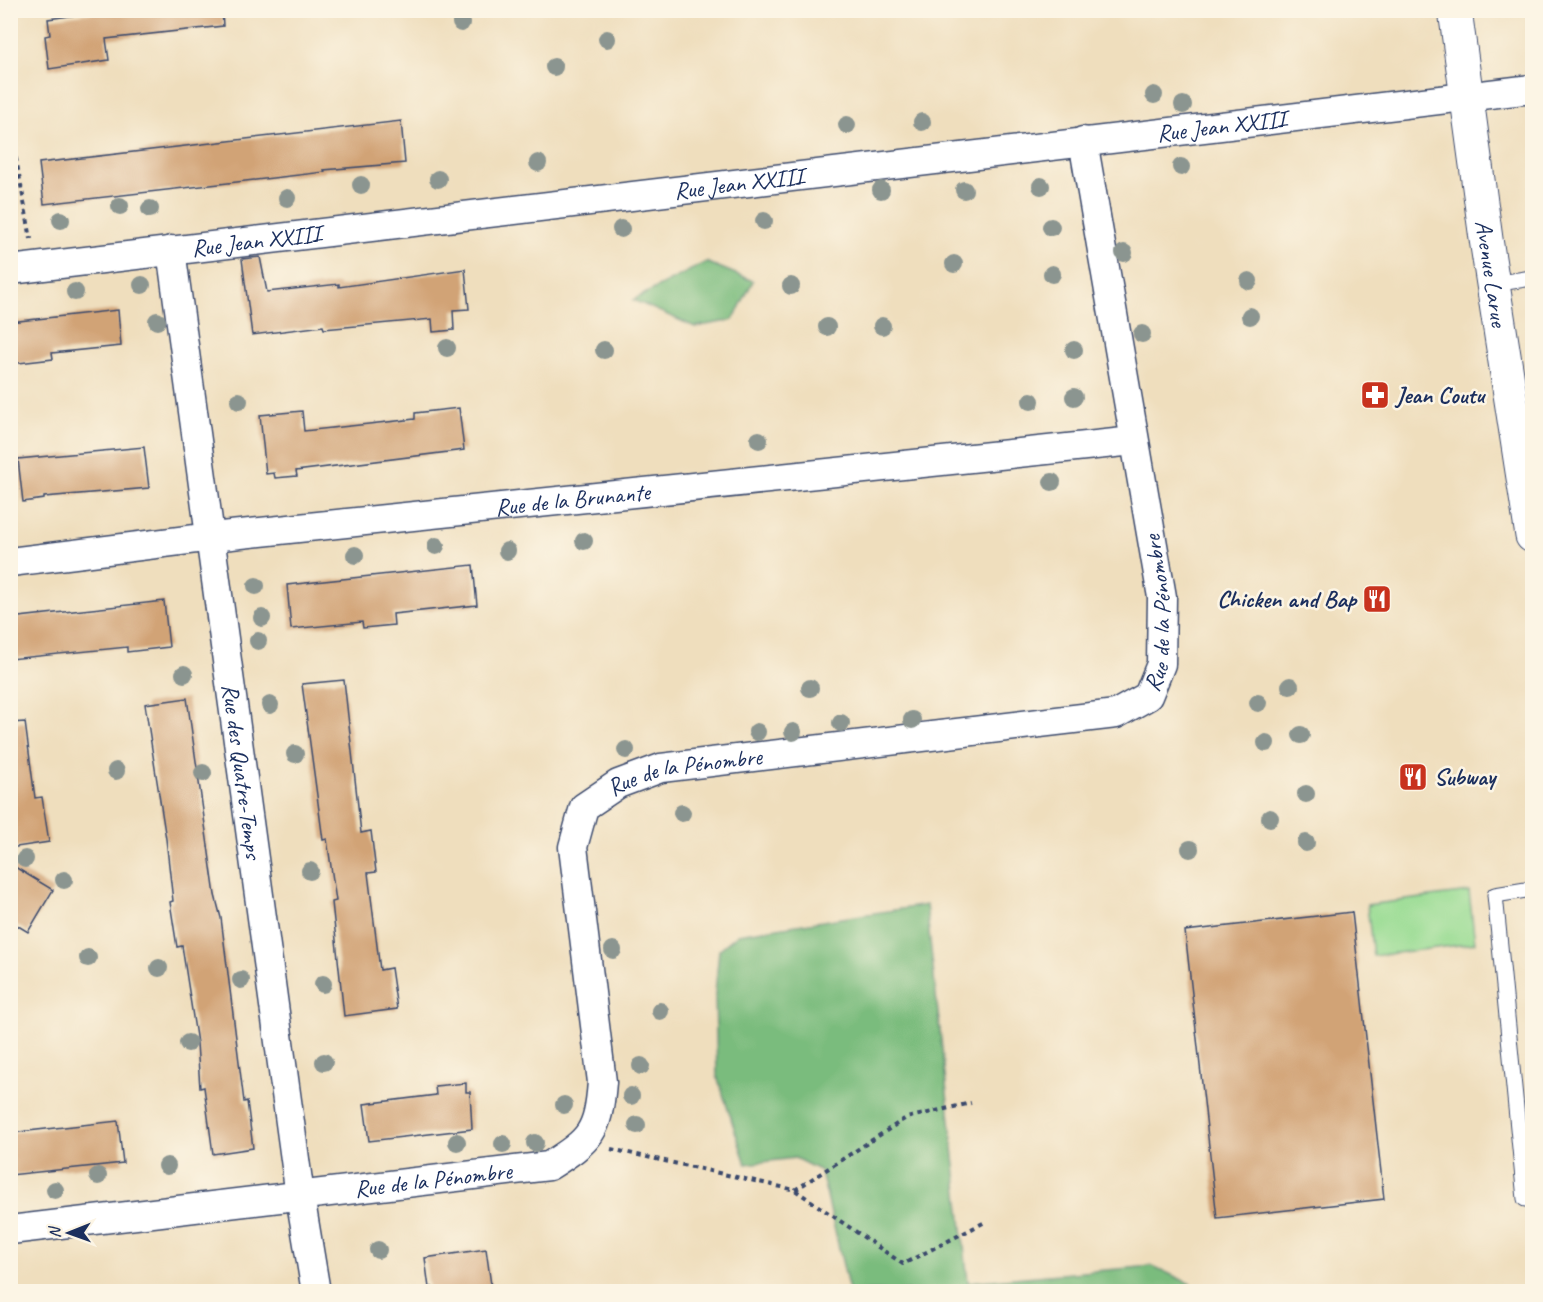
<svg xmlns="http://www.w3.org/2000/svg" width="1543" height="1302" font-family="Caveat,sans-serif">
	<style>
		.green { fill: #99dc93; stroke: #5a8678; stroke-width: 1.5 }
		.forest { fill: #7abc7d; stroke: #4a766e; stroke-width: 1.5 }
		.building { fill: #d1a376 }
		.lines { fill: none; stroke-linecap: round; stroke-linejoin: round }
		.service-casing { stroke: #3b496c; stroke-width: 17 }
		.minor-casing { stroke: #3b496c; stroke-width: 31 }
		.tertiary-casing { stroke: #3b496c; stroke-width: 35 }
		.path { stroke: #3b496c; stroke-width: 4; stroke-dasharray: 4.5 4.5; stroke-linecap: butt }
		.service { stroke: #fff; stroke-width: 15 }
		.minor { stroke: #fff; stroke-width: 28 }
		.tertiary { stroke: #fff; stroke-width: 33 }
		.tree { fill: #8b9590 }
		.labels { text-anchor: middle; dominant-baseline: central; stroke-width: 5; stroke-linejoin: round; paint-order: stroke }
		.street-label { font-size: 24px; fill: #1b2f5e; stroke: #fcf5e5 }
		.poi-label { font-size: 24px; font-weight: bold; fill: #1b2f5e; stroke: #fcf5e5; text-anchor: start }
	</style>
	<rect width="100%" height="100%" fill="#fcf5e5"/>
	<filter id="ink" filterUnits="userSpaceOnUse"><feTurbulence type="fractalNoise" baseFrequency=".0167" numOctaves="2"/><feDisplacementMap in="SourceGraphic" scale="12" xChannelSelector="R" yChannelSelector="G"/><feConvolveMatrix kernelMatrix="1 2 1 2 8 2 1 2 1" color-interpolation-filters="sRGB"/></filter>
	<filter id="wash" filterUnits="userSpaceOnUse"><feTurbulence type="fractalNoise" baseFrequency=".008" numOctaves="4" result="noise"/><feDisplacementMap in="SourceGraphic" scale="24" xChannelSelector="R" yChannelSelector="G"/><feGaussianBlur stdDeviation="1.35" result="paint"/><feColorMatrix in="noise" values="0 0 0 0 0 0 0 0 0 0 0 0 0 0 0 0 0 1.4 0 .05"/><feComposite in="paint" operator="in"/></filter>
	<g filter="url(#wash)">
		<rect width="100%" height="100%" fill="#efdebd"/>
		<!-- green -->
		<polygon class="green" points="1469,892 1475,943 1373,956 1367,905"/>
		<!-- forest -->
		<g class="forest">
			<polygon points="706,262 753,281 733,320 695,327 633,300"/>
			<polygon points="926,905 968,1282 1153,1266 1191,1284 1187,1291 849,1291 821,1171 795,1158 746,1164 717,1076 715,994 719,950 738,934"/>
		</g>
		<g id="blocks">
			<!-- building -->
			<g class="building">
				<polygon points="112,10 222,10 223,26 106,39 109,60 49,69 45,36 50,35 48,19"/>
				<polygon points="401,121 405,163 324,170 325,172 44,204 39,163"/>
				<polygon points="260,257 267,292 339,284 339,287 465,269 469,309 453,310 454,330 433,332 432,319 324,329 323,326 252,335 242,259"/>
				<polygon points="118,310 121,346 52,353 53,359 10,364 10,322"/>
				<polygon points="459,408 464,450 296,471 297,476 275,478 274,473 266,474 260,415 302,411 304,431 415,419 415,413"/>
				<polygon points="144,447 149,488 44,497 44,499 23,502 18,459"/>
				<polygon points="473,565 477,605 393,614 394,625 363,628 362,622 291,629 287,585"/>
				<polygon points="164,601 169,647 127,652 127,647 10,659 10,618"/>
				<polygon points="344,680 361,833 371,831 376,872 368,873 380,970 391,968 397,1009 344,1016 332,902 336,901 327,839 323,840 302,684"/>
				<polygon points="187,698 215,895 221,918 244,1102 247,1101 253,1148 213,1154 204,1087 200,1088 197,1043 182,946 177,947 170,902 173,901 166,839 145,704"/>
				<polygon points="25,722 35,798 42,797 49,842 10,848 10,723"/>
				<polygon points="10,864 53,890 28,932 10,921"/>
				<polygon points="1352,912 1384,1199 1217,1218 1185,931"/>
				<polygon points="466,1083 466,1092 470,1092 472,1129 369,1141 364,1104 436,1095 435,1086"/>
				<polygon points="118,1121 123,1163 10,1175 10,1133"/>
				<polygon points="486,1249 492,1292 433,1292 432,1287 429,1288 425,1258"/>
			</g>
		</g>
	</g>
	<g filter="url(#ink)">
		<use href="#blocks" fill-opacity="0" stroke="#3b496c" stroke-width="1.5"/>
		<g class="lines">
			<!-- service casing -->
			<g class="service-casing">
				<g id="service">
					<polyline points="1493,284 1532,278"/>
					<polyline points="1532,889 1495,895 1525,1199 1532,1198"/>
				</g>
			</g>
			<!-- minor casing -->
			<g class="minor-casing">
				<g id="minor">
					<path id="s1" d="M171,250L300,1196L316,1292"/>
					<path id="s2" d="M10,270L1532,89"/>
					<path id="s3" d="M10,562L212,537L1134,441"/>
					<path id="s4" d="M10,1230L549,1166C591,1139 598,1133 602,1082L573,847L584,807L618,784L661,768L1116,714L1148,696L1161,664L1162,597L1083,141"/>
				</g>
			</g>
			<!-- tertiary casing -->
			<g class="tertiary-casing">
				<g id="tertiary">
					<path id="s5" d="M1455,10L1486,239L1532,536"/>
				</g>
			</g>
			<!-- path -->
			<g class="path">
				<polyline points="10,113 11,132 31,239"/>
				<polyline points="611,1149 795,1190 903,1264 987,1221"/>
				<polyline points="795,1190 906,1118 971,1103"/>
			</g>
			<!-- service -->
			<use href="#service" class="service"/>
			<!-- minor -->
			<use href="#minor" class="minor"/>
			<!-- tertiary -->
			<use href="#tertiary" class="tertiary"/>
		</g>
		<!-- trees -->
		<g class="tree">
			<circle cx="461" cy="23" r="9"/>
			<circle cx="607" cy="39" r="9"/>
			<circle cx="554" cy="67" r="9"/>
			<circle cx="1154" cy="95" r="9"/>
			<circle cx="1183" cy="105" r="9"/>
			<circle cx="922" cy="122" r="9"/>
			<circle cx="847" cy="125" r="9"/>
			<circle cx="538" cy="163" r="9"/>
			<circle cx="1181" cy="167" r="9"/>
			<circle cx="438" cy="179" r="9"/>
			<circle cx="361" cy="185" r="9"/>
			<circle cx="1041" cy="186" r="9"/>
			<circle cx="881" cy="190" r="9"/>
			<circle cx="964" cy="190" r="9"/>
			<circle cx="287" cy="198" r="9"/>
			<circle cx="120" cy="206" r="9"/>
			<circle cx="150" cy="209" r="9"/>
			<circle cx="61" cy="220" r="9"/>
			<circle cx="764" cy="221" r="9"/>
			<circle cx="1051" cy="227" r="9"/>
			<circle cx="621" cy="229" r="9"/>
			<circle cx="1124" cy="253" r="9"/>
			<circle cx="954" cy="264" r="9"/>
			<circle cx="1052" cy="274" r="9"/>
			<circle cx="1249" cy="281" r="9"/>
			<circle cx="142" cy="285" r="9"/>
			<circle cx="791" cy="286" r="9"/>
			<circle cx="75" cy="292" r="9"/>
			<circle cx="1250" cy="316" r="9"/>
			<circle cx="157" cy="321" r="9"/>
			<circle cx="882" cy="326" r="9"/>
			<circle cx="827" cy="327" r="9"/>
			<circle cx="1142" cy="334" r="9"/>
			<circle cx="447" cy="348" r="9"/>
			<circle cx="604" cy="350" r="9"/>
			<circle cx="1074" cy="350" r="9"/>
			<circle cx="1074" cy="397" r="9"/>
			<circle cx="239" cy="401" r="9"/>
			<circle cx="1031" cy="401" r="9"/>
			<circle cx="759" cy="440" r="9"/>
			<circle cx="1052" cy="482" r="9"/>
			<circle cx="584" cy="541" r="9"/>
			<circle cx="436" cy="546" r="9"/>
			<circle cx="507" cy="551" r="9"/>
			<circle cx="355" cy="555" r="9"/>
			<circle cx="256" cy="586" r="9"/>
			<circle cx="262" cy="618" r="9"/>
			<circle cx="258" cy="641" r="9"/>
			<circle cx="184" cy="674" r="9"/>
			<circle cx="1290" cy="686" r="9"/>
			<circle cx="810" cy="688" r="9"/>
			<circle cx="1258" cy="703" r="9"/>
			<circle cx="270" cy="705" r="9"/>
			<circle cx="912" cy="720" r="9"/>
			<circle cx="841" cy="723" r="9"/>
			<circle cx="757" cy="732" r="9"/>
			<circle cx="793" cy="732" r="9"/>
			<circle cx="1301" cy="735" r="9"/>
			<circle cx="1266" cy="743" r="9"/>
			<circle cx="626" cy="750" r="9"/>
			<circle cx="295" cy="754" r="9"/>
			<circle cx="116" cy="771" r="9"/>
			<circle cx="203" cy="773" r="9"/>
			<circle cx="1306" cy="794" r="9"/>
			<circle cx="682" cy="813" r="9"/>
			<circle cx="1270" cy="818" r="9"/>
			<circle cx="1306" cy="843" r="9"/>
			<circle cx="1190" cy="849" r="9"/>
			<circle cx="25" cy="859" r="9"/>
			<circle cx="310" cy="871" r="9"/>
			<circle cx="64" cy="880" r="9"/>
			<circle cx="613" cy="950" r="9"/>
			<circle cx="88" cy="958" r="9"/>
			<circle cx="159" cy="968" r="9"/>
			<circle cx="241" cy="980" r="9"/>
			<circle cx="323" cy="984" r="9"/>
			<circle cx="660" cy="1011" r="9"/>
			<circle cx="188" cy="1043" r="9"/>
			<circle cx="324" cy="1062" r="9"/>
			<circle cx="641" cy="1066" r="9"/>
			<circle cx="631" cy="1096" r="9"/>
			<circle cx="564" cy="1105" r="9"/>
			<circle cx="637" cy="1125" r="9"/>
			<circle cx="457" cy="1142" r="9"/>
			<circle cx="535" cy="1143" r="9"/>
			<circle cx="503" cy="1144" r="9"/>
			<circle cx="167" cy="1166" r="9"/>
			<circle cx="98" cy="1176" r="9"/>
			<circle cx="55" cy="1190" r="9"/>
			<circle cx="378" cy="1250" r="9"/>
		</g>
	</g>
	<!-- icons -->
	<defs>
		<g id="pharmacy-square" transform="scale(1.5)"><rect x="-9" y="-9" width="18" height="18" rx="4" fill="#c8321e" stroke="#fcf5e5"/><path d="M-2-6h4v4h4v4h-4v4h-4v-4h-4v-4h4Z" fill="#fff"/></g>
		<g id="restaurant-square" transform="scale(1.5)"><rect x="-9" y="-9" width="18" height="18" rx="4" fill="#c8321e" stroke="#fcf5e5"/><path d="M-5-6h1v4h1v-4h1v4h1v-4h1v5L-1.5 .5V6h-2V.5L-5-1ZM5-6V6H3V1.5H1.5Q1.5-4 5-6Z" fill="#fff"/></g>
	</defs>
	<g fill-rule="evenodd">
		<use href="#pharmacy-square" x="1375" y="395"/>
		<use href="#restaurant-square" x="1377" y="599"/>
		<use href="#restaurant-square" x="1413" y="777"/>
	</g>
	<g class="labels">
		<!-- street labels -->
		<g class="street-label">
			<text stroke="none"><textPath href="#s2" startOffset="1220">Rue Jean XXIII</textPath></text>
			<text stroke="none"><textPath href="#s2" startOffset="734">Rue Jean XXIII</textPath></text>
			<text stroke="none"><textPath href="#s2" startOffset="248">Rue Jean XXIII</textPath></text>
			<text stroke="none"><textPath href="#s5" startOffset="266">Avenue Larue</textPath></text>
			<text stroke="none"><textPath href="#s3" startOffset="566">Rue de la Brunante</textPath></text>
			<text stroke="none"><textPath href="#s4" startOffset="1594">Rue de la Pénombre</textPath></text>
			<text stroke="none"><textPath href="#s1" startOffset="526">Rue des Quatre-Temps</textPath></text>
			<text stroke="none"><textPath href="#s4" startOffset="1036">Rue de la Pénombre</textPath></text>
			<text stroke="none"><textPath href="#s4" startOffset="426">Rue de la Pénombre</textPath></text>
		</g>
		<!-- poi labels -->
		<g class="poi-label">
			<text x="1396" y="395">Jean Coutu</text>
			<text x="1356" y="599" text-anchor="end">Chicken and Bap</text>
			<text x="1434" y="777">Subway</text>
		</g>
	</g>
	<!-- margin -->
	<rect width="1543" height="1302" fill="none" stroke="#fcf5e5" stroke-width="36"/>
	<!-- north arrow -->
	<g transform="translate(69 1233) rotate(269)" stroke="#fcf5e5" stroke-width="4.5" paint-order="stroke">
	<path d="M0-4.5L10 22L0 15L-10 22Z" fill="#1b2f5e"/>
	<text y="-9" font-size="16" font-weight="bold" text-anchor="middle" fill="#1b2f5e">N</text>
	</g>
</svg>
